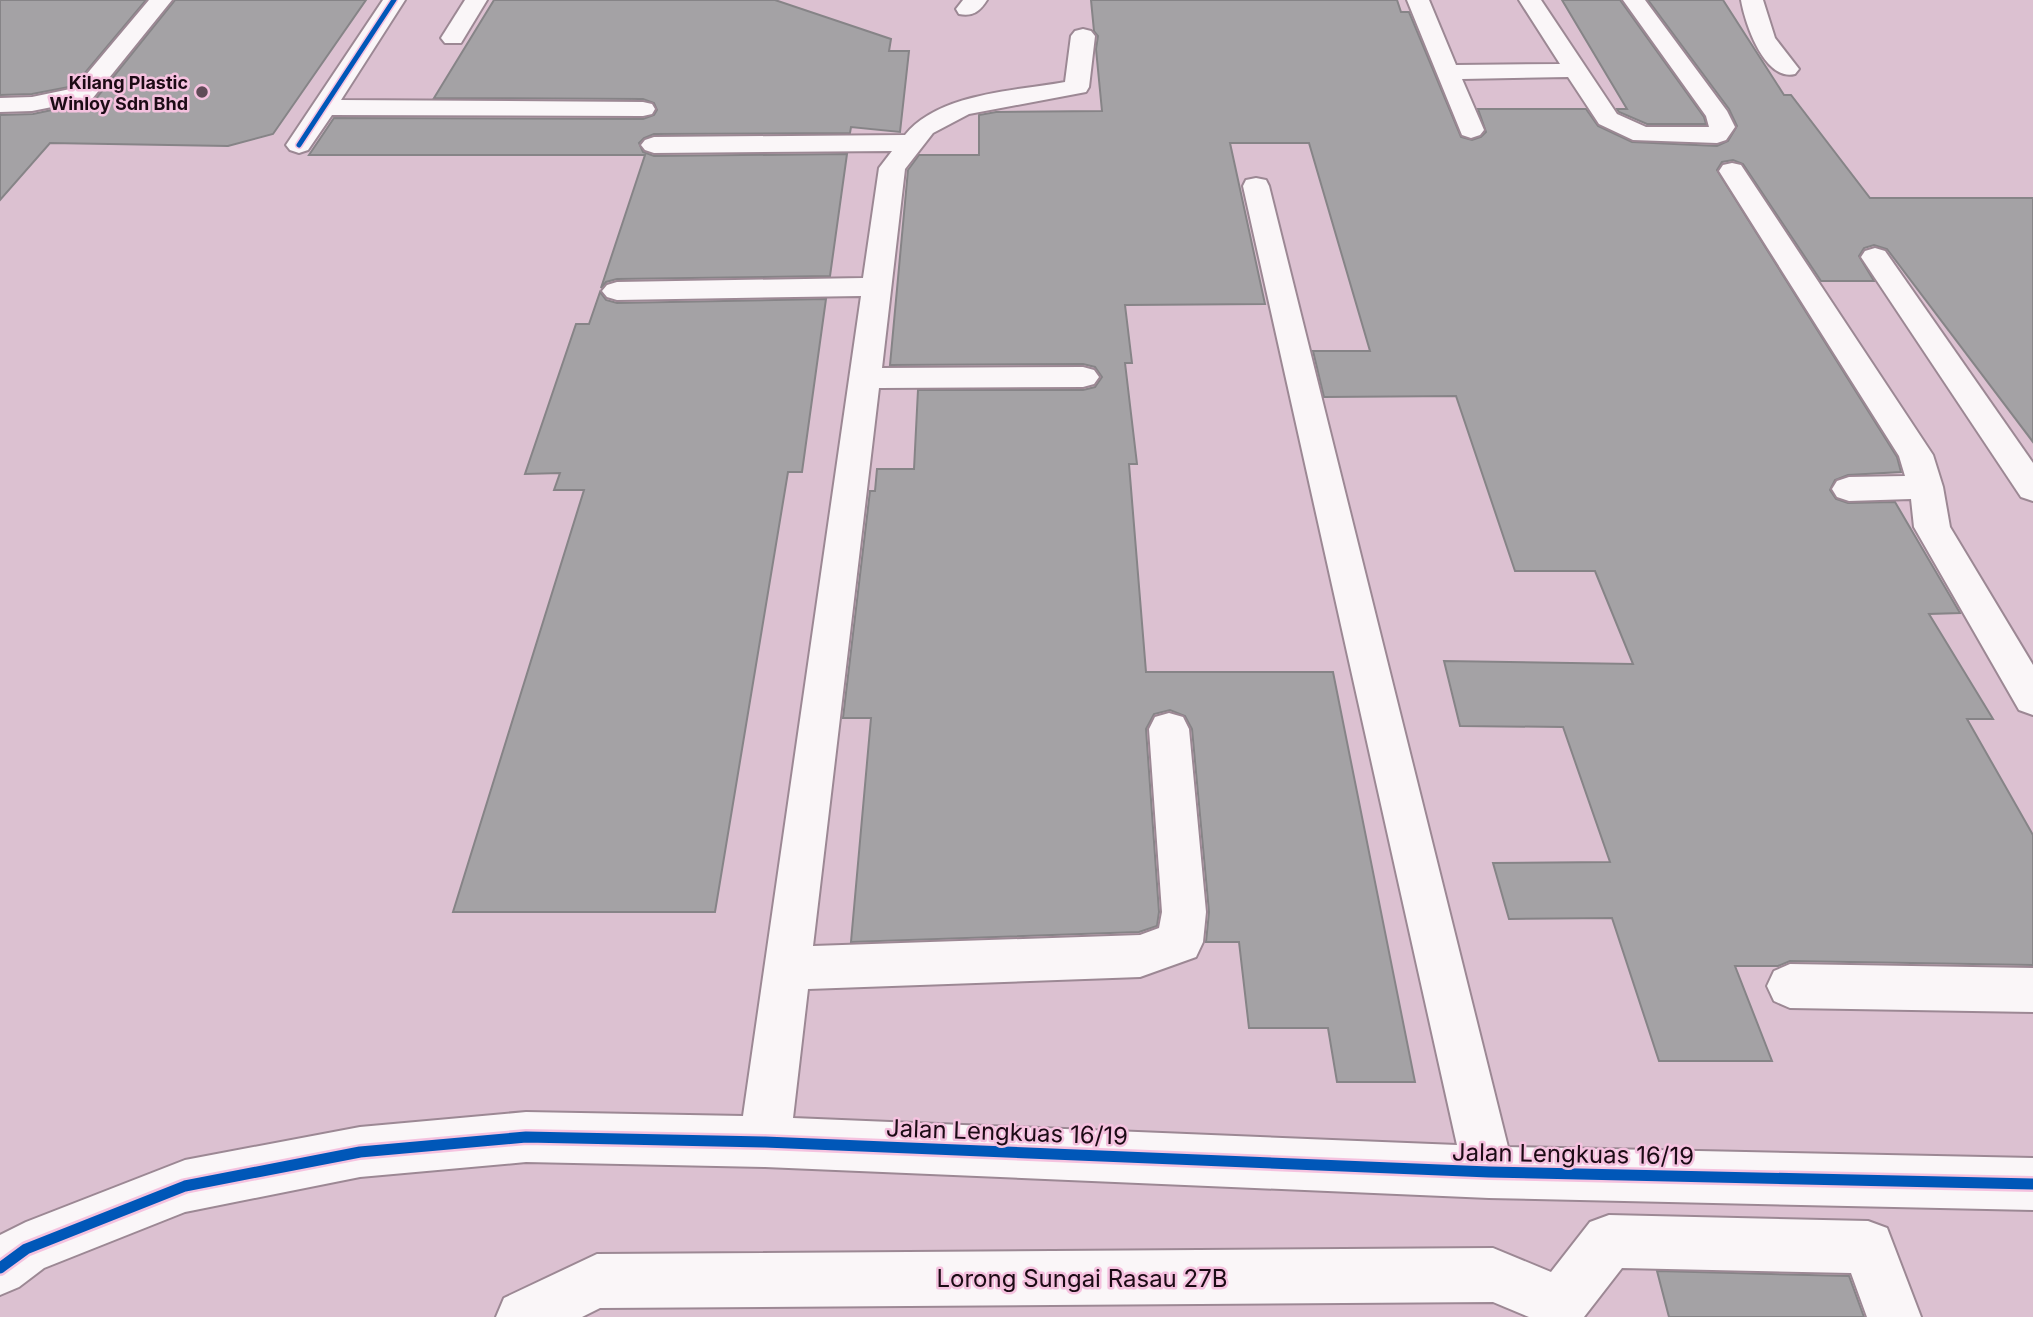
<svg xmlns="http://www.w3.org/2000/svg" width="2033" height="1317" font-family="Inter,sans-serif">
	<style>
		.building { fill: #a4a2a5; stroke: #868487; stroke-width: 2 }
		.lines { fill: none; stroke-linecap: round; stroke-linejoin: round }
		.minor-casing { stroke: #9c8894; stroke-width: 4 }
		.minor { fill: #faf6f8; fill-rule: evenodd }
		.cycleway-far1-casing { stroke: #f5c2df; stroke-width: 8 }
		.cycleway-casing { stroke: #f5c2df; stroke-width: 16 }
		.cycleway-far1 { stroke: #0057b8; stroke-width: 5 }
		.cycleway { stroke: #0057b8; stroke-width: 11 }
		.poi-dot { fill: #5f4b57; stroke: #f5c2df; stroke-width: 2.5 }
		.labels { text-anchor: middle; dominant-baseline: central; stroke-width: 5; stroke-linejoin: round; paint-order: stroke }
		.far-poi-label { font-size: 18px; font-weight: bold; fill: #1c0b15; stroke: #f5c2df; text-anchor: end }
		.near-street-label { font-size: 24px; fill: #1c0b15; stroke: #f5c2df }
	</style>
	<rect width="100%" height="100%" fill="#dcc1d1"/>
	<!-- building -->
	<g class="building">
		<polygon points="0,0 146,0 74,86 32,94 0,95"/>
		<polygon points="175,0 366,0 273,134 228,146 50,143 0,200 0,115 33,114 94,101"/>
		<polygon points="494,0 775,0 891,39 889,51 909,51 900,132 851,127 850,133 654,134 644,138 639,143 643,152 654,156 847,154 830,276 617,279 606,282 601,288 645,155 309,155 334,118 643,119 654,115 657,110 654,103 643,99 434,98"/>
		<polygon points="1091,0 1397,0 1401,12 1409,12 1461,137 1472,140 1481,137 1486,132 1478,109 1586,109 1598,126 1632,142 1717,146 1728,141 1737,126 1729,109 1648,0 1723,0 1784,95 1791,95 1870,198 2033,198 2033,442 1887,249 1874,245 1864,248 1859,256 1874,281 1821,281 1743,164 1733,160 1722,162 1717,170 1897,457 1901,472 1848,475 1835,480 1830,490 1836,499 1848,503 1895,502 1960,613 1929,614 1993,719 1967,719 2033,835 2033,965 1790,961 1778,966 1735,966 1772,1061 1659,1061 1612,918 1509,919 1493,863 1610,862 1563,727 1460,726 1444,661 1633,664 1595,571 1515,571 1456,396 1324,397 1313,351 1370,351 1309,143 1230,143 1265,304 1125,305 1132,363 1125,363 1137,464 1129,464 1146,672 1333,672 1415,1082 1337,1082 1328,1028 1249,1028 1239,942 1206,942 1209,912 1192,729 1185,716 1170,710 1154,714 1146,729 1159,912 1157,926 1139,932 851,942 871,718 843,718 870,491 875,491 877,469 914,469 918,390 1083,390 1095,387 1102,377 1095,367 1083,364 890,365 908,170 919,155 979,155 979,115 996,112 1102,111 1096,49 1098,36 1094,31"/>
		<polygon points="1562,0 1620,0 1704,117 1706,124 1647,124 1619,112 1617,109 1627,109"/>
		<polygon points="600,292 606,300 617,303 826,299 802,472 788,472 715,912 453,912 584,490 554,490 560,473 525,474 576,324 589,324"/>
		<polygon points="1657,1271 1849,1276 1864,1317 1669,1317"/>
	</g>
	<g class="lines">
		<!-- minor casing -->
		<g class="minor-casing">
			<g id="minor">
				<polygon points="149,0 172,0 92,99 32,111 0,112 0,98 32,97 75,88"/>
				<polygon points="383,0 405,0 341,100 643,102 652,104 655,109 652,114 643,116 332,115 308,150 299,153 290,150 286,145"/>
				<polygon points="465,0 487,0 461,43 445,43 441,38"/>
				<path d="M963,0H987C980,11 973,17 959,14L956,9Z"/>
				<polygon points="1407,0 1429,0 1456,65 1560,64 1519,0 1541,0 1617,114 1646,127 1709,127 1706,116 1623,0 1645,0 1727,111 1735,127 1726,140 1717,143 1633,140 1599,124 1568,77 1462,79 1484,130 1480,135 1471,138 1462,135"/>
				<path d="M1741,0H1763L1775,38L1799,69L1795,74C1765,82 1745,24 1741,0Z"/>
				<path d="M1083,29L1091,31L1095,36L1089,87L1086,92L969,114L933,133L905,169L882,368L1083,367L1094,370L1099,377L1094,384L1083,387L879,388L813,946L1140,935L1159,928L1162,912L1149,729L1155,717L1169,713L1183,717L1189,729L1206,912L1203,942L1196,957L1140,977L808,989L793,1118L1457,1145L1243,186L1246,180L1256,178L1266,180L1269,186L1508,1147L2033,1158V1210L1489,1198L765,1167L526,1162L360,1177L185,1212L44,1268L19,1287L0,1295V1235L26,1222L185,1160L360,1127L526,1112L743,1116L861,296L617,300L607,297L602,291L607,285L617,282L863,278L879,168L892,151L654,153L645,150L641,145L645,140L654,137L905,135C939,93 1015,91 1065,82L1071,36L1075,31Z"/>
				<polygon points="1732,163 1741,165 1745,171 1933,455 1943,487 1950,527 2033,665 2033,715 2019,710 1914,527 1911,499 1849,501 1837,497 1832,489 1837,481 1849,477 1905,476 1899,456 1719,171 1723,165"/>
				<polygon points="1875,248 1885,251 2033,463 2033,501 2021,497 1861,257 1865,251"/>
				<polygon points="1790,964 2033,968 2033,1012 1790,1008 1774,1001 1767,986 1774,971"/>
				<polygon points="1609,1215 1868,1221 1887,1228 1921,1317 1867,1317 1851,1273 1622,1268 1584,1317 1529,1317 1493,1302 600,1308 582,1317 496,1317 504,1298 597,1254 1493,1248 1551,1272 1590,1222"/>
			</g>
		</g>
		<!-- minor -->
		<use href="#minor" class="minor"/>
		<!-- cycleway-far1 casing -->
		<g class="cycleway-far1-casing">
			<polyline id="cycleway-far1" points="299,145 394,0"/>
		</g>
		<!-- cycleway casing -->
		<g class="cycleway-casing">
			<polyline id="cycleway" points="0,1268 26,1249 185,1186 360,1152 526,1137 765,1142 1489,1172 2033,1184"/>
		</g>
		<!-- cycleway-far1 -->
		<use href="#cycleway-far1" class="cycleway-far1"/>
		<!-- cycleway -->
		<use href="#cycleway" class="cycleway"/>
	</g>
	<!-- markers -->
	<circle class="poi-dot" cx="202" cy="92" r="7"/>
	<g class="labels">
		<!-- far-poi labels -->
		<g class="far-poi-label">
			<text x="188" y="82">Kilang Plastic<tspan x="188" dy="21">Winloy Sdn Bhd</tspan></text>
		</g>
		<!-- near-street labels -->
		<g class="near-street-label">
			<text transform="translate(1007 1132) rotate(2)">Jalan Lengkuas 16/19</text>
			<text transform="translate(1573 1154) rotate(1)">Jalan Lengkuas 16/19</text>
			<text x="1082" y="1278">Lorong Sungai Rasau 27B</text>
		</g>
	</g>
</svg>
